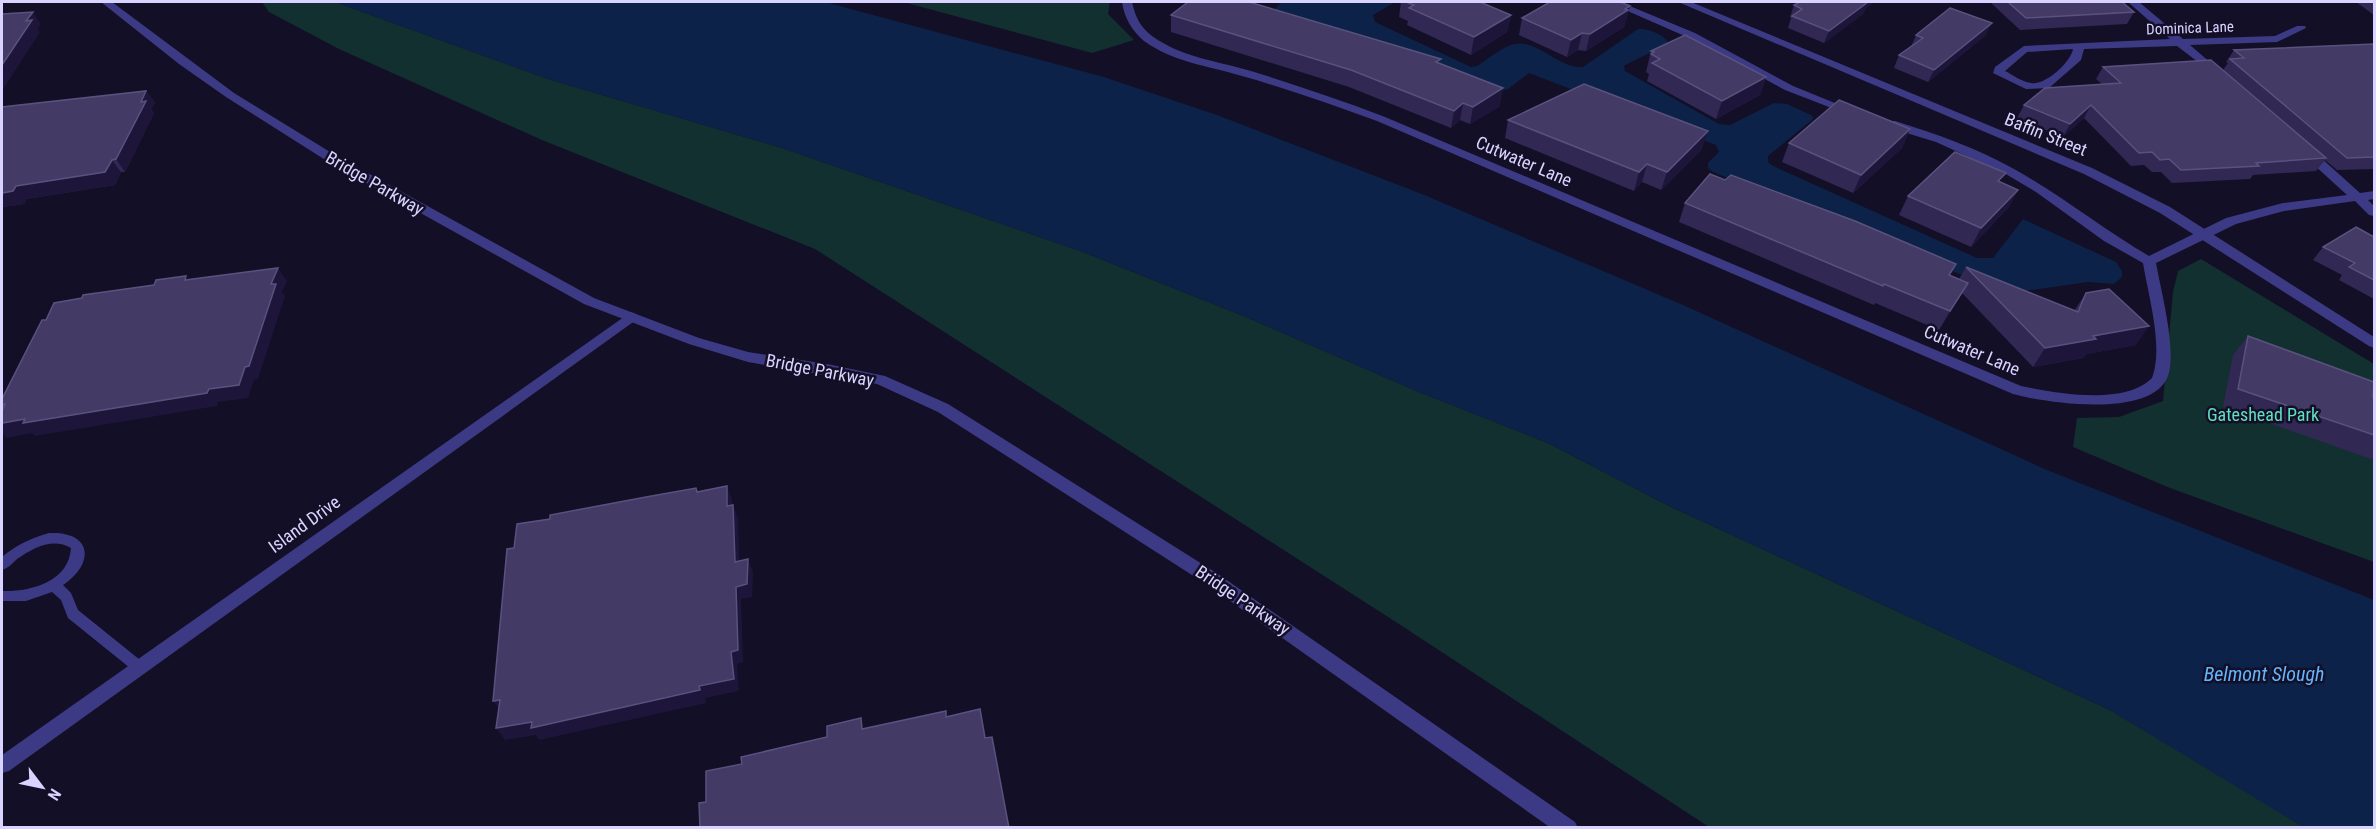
<svg xmlns="http://www.w3.org/2000/svg" width="2376" height="829" font-family="'Roboto Condensed',sans-serif">
	<style>
		.green { fill: #12302f }
		.water { fill: #0c2248 }
		.lines { fill: none; stroke-linecap: round; stroke-linejoin: round }
		.service { fill: #3d3a85; fill-rule: evenodd }
		.minor { fill: #3d3a85; fill-rule: evenodd }
		.tertiary { fill: #3d3a85; fill-rule: evenodd }
		.wall { fill: #312854 }
		.shaded-wall { fill: #1d163a }
		.building { fill: #433a66; stroke: #5a527e; stroke-width: 1.5 }
		.labels { text-anchor: middle; dominant-baseline: central; stroke-width: 5; stroke-linejoin: round; paint-order: stroke }
		.far-street-label { font-size: 15px; fill: #d9d4ff; stroke: #130f26 }
		.street-label { font-size: 18px; fill: #d9d4ff; stroke: #130f26 }
		.park-label { font-size: 18px; fill: #5fe0c0; stroke: #130f26 }
		.water-label { font-size: 20px; font-style: italic; fill: #62b6ff; stroke: #130f26 }
	</style>
	<rect width="100%" height="100%" fill="#130f26"/>
	<!-- green -->
	<g class="green">
		<polygon points="262,2 335,2 548,79 782,148 1083,252 1246,317 1419,392 1548,443 1667,505 2110,710 2305,827 1709,827 1399,624 815,249 542,140 339,49 269,12"/>
		<polygon points="903,2 1110,2 1108,14 1134,40 1092,53"/>
		<polygon points="2201,259 2374,364 2374,562 2170,488 2073,447 2077,418 2119,417 2163,401 2173,292 2178,271"/>
	</g>
	<!-- water -->
	<g class="water">
		<polygon points="335,2 825,2 1104,77 1217,115 1422,194 1683,305 2047,470 2374,600 2374,827 2303,827 2110,710 1667,505 1548,443 1419,392 1246,317 1083,252 782,148 548,79"/>
		<path d="M1282,2H1395L1373,15L1375,22L1471,67L1477,66C1488,59 1503,46 1515,44C1539,40 1559,69 1583,67L1638,29C1649,28 1665,35 1669,44L1627,64L1624,66L1625,71L1719,124L1730,125L1774,103L1787,104L1811,115L1813,117L1812,120L1768,156V162L1773,166L1977,258H1993L2023,219L2116,262L2122,271V277L2114,284L2088,282L2017,292L2004,291L1882,244L1873,236L1713,172L1708,168V163L1719,152L1716,145L1529,73L1508,89L1498,92L1273,11Z"/>
	</g>
	<g class="lines">
		<!-- service -->
		<path class="service" d="M49,533C93,531 95,564 63,585L71,593L78,610L145,664L147,668L145,672L140,674L135,672L68,618L61,600L52,592L26,601H2V591C30,592 69,582 71,548C53,537 33,548 17,559C12,564 8,568 2,570V557C16,545 31,538 49,533Z"/>
		<!-- minor -->
		<g class="minor">
			<path d="M1122,2H1132C1135,16 1140,27 1152,36C1181,57 1217,61 1251,71C1296,85 1341,100 1385,117L2021,386C2056,393 2124,406 2152,378C2164,347 2148,295 2143,263L2104,241L2036,192L2004,173L1936,142L1887,127V121H1895C1936,134 1977,148 2014,169C2061,195 2103,229 2149,256L2226,218L2283,203L2347,195L2302,154V148H2310L2360,193L2374,191V199L2368,200L2374,206V216L2369,215L2355,201L2284,211L2236,224L2156,263C2161,291 2177,350 2168,376C2152,419 2046,403 2013,394L1377,121C1333,105 1288,89 1242,76C1209,66 1173,62 1144,41C1132,31 1124,17 1122,2Z"/>
			<polygon points="1607,2 1620,2 1695,33 1793,86 1857,112 1851,115 1847,114 1785,90 1687,37"/>
			<path d="M2128,2H2139L2183,39L2275,36L2297,26H2305L2306,28L2277,42L2190,45L2219,70L2221,72L2215,75L2177,46L2084,49L2081,60L2049,88L2026,89L1993,73L1995,67L2024,46L2170,39ZM2073,49C2071,62 2045,86 2031,83C2022,82 2013,75 2005,71L2027,52Z"/>
			<polygon points="631,312 636,314 638,317 636,320 9,771 2,773 2,755"/>
		</g>
		<!-- tertiary -->
		<g class="tertiary">
			<polygon points="101,2 112,2 234,93 335,155 594,298 699,338 748,352 827,364 885,376 948,404 1218,574 1575,822 1578,828 1551,828 1206,584 938,412 877,384 748,362 689,344 584,304 327,161 226,97 179,64"/>
			<polygon points="1678,2 1691,2 2092,168 2170,207 2374,337 2374,348 2369,346 2160,213 2084,174"/>
		</g>
	</g>
	<!-- wall -->
	<g class="wall">
		<polygon points="1401,2 1480,2 1511,15 1507,32 1471,55 1407,25 1408,21 1399,17"/>
		<polygon points="1800,2 1874,2 1866,8 1863,14 1824,43 1788,28 1791,18 1790,17 1794,5"/>
		<polygon points="1990,2 2122,2 2134,12 2127,24 2020,30"/>
		<polygon points="2356,2 2374,2 2374,15"/>
		<polygon points="1630,6 1624,27 1586,51 1578,50 1567,57 1519,35 1522,18"/>
		<polygon points="1171,15 1440,63 1500,106 1470,124 1460,120 1451,128 1349,87 1171,32"/>
		<polygon points="1916,35 1986,35 1928,82 1894,68 1899,55 1911,47"/>
		<polygon points="2374,44 2374,169 2337,170 2325,160 2316,171 2253,175 2250,179 2172,183 2161,172 2152,172 2144,165 2131,166 2084,118 2063,137 2017,118 2024,105 2102,84 2096,79 2103,67 2223,70 2228,63 2226,62 2234,50"/>
		<polygon points="1651,51 1766,77 1760,95 1716,119 1647,81 1649,74 1646,72"/>
		<polygon points="146,91 155,103 151,109 154,113 125,172 121,172 115,185 26,199 24,204 2,207 2,107"/>
		<polygon points="1508,120 1702,149 1661,190 1642,182 1634,191 1505,138"/>
		<polygon points="1910,129 1902,148 1853,193 1782,162 1789,143"/>
		<polygon points="2001,183 2018,190 2008,208 1971,247 1899,215 1908,196"/>
		<polygon points="1685,203 1956,264 1950,275 1959,279 1966,267 2074,311 2086,293 2136,345 2086,354 2083,358 2033,367 1962,293 1939,330 1875,303 1874,305 1679,222"/>
		<polygon points="2374,237 2374,299 2339,280 2342,275 2313,260 2323,247"/>
		<polygon points="2248,336 2374,397 2374,460 2223,407 2233,355"/>
	</g>
	<!-- shaded-wall -->
	<g class="shaded-wall">
		<polygon points="1863,2 1874,2 1866,8 1863,14 1824,43 1829,31"/>
		<polygon points="1630,6 1624,27 1586,51 1590,34"/>
		<polygon points="33,12 41,24 38,29 40,32 2,91 2,65 26,21"/>
		<polygon points="1511,15 1507,32 1471,55 1474,37"/>
		<polygon points="1992,23 1986,35 1928,82 1934,70"/>
		<polygon points="1582,33 1578,50 1567,57 1571,40"/>
		<polygon points="1766,77 1760,95 1716,119 1722,101"/>
		<polygon points="1503,88 1500,106 1470,124 1473,107"/>
		<polygon points="146,91 155,103 151,109 154,113 125,172 116,159 141,102"/>
		<polygon points="1463,103 1460,120 1451,128 1454,111"/>
		<polygon points="2091,105 2084,118 2063,137 2070,124"/>
		<polygon points="1910,129 1902,148 1853,193 1861,175"/>
		<polygon points="1708,131 1702,149 1661,190 1667,172"/>
		<polygon points="112,160 121,172 115,185 26,199 24,204 2,207 2,193 16,186"/>
		<polygon points="1647,164 1642,182 1634,191 1639,172"/>
		<polygon points="2018,190 2008,208 1971,247 1981,228"/>
		<polygon points="278,268 287,281 282,292 285,296 258,379 254,380 248,398 218,402 217,406 35,436 32,433 6,438 2,433 2,423 209,389 245,367 271,284"/>
		<polygon points="1968,283 1957,301 1939,330 1950,311"/>
		<polygon points="2149,326 2136,345 2086,354 2083,358 2033,367 2045,348 2093,336"/>
		<polygon points="727,486 732,499 732,519 727,506"/>
		<polygon points="733,505 738,518 740,575 735,562"/>
		<polygon points="748,559 753,572 752,597 741,599 743,662 737,664 739,691 705,698 706,703 539,740 536,735 505,740 496,728 699,686 731,652 736,587"/>
		<polygon points="500,700 502,713 493,701"/>
	</g>
	<!-- building -->
	<g class="building">
		<polygon points="1188,2 1249,2 1441,59 1436,62 1503,88 1473,107 1463,103 1454,111 1351,70 1171,15"/>
		<polygon points="1406,2 1480,2 1511,15 1474,37 1409,8 1414,5"/>
		<polygon points="1550,2 1620,2 1630,6 1625,9 1628,10 1590,34 1582,33 1571,40 1522,18"/>
		<polygon points="1800,2 1863,2 1862,2 1868,2 1829,31 1792,16 1802,9 1794,5"/>
		<polygon points="2008,2 2122,2 2134,12 2026,18"/>
		<polygon points="1950,8 1992,23 1934,70 1899,55 1923,38 1916,35"/>
		<polygon points="33,12 26,21 32,20 2,65 2,14"/>
		<polygon points="1685,35 1766,77 1722,101 1652,63 1660,59 1651,54 1654,52 1651,51"/>
		<polygon points="2374,44 2374,157 2347,158 2230,59 2244,58 2234,50"/>
		<polygon points="2211,60 2326,158 2256,163 2259,166 2181,170 2169,159 2160,160 2152,152 2139,153 2091,105 2070,124 2024,105 2045,88 2121,83 2103,67"/>
		<polygon points="1584,84 1708,131 1667,172 1647,164 1639,172 1508,120"/>
		<polygon points="146,91 141,102 146,101 116,159 112,160 105,172 16,186 13,191 2,193 2,107"/>
		<polygon points="1839,100 1910,129 1861,175 1789,143"/>
		<polygon points="1955,152 2006,173 1998,181 2018,190 1981,228 1908,196"/>
		<polygon points="1710,174 1725,180 1731,175 1855,221 1956,264 1949,275 1968,283 1950,311 1884,284 1883,286 1685,203"/>
		<polygon points="2356,227 2374,237 2374,280 2349,267 2355,263 2323,247"/>
		<polygon points="1966,267 2078,312 2086,293 2109,289 2149,326 2093,336 2096,339 2045,348"/>
		<polygon points="278,268 271,284 276,284 249,366 245,367 239,385 209,389 207,393 23,423 25,419 2,423 2,411 5,404 2,405 2,399 42,320 46,320 54,303 82,298 83,295 154,285 156,280 186,276 185,280"/>
		<polygon points="2248,336 2374,382 2373,397 2374,397 2374,435 2238,389"/>
		<polygon points="727,486 727,506 733,505 735,562 748,559 747,584 736,587 738,650 731,652 734,679 699,686 700,690 531,728 532,722 496,728 500,700 493,701 507,549 514,548 517,524 550,519 550,515 646,497 696,488 697,492"/>
		<polygon points="980,709 985,738 992,737 1009,828 700,828 699,803 706,802 706,771 742,764 741,757 827,737 827,726 861,718 862,729 946,711 946,717"/>
	</g>
	<g class="labels">
		<!-- far-street labels -->
		<g class="far-street-label">
			<text transform="translate(2190 28) rotate(-2)">Dominica Lane</text>
		</g>
		<!-- street labels -->
		<g class="street-label">
			<text transform="translate(2046 134) rotate(22)">Baffin Street</text>
			<text transform="translate(1524 161) rotate(23)">Cutwater Lane</text>
			<text transform="translate(375 183) rotate(30)">Bridge Parkway</text>
			<text transform="translate(1972 350) rotate(23)">Cutwater Lane</text>
			<text transform="translate(820 370) rotate(11)">Bridge Parkway</text>
			<text transform="translate(304 524) rotate(-36)">Island Drive</text>
			<text transform="translate(1243 600) rotate(34)">Bridge Parkway</text>
		</g>
		<!-- park labels -->
		<g class="park-label">
			<text x="2263" y="414">Gateshead Park</text>
		</g>
		<!-- water labels -->
		<g class="water-label">
			<text x="2264" y="674">Belmont Slough</text>
		</g>
	</g>
	<!-- border -->
	<rect width="2376" height="829" fill="none" stroke="#d9d4ff" stroke-width="6"/>
	<!-- north arrow -->
	<g transform="translate(42 787) rotate(122)" stroke="#130f26" stroke-width="4.5" paint-order="stroke">
	<path d="M0-4.5L10 22L0 15L-10 22Z" fill="#d9d4ff"/>
	<text y="-9" font-size="16" font-weight="bold" text-anchor="middle" fill="#d9d4ff">N</text>
	</g>
</svg>
